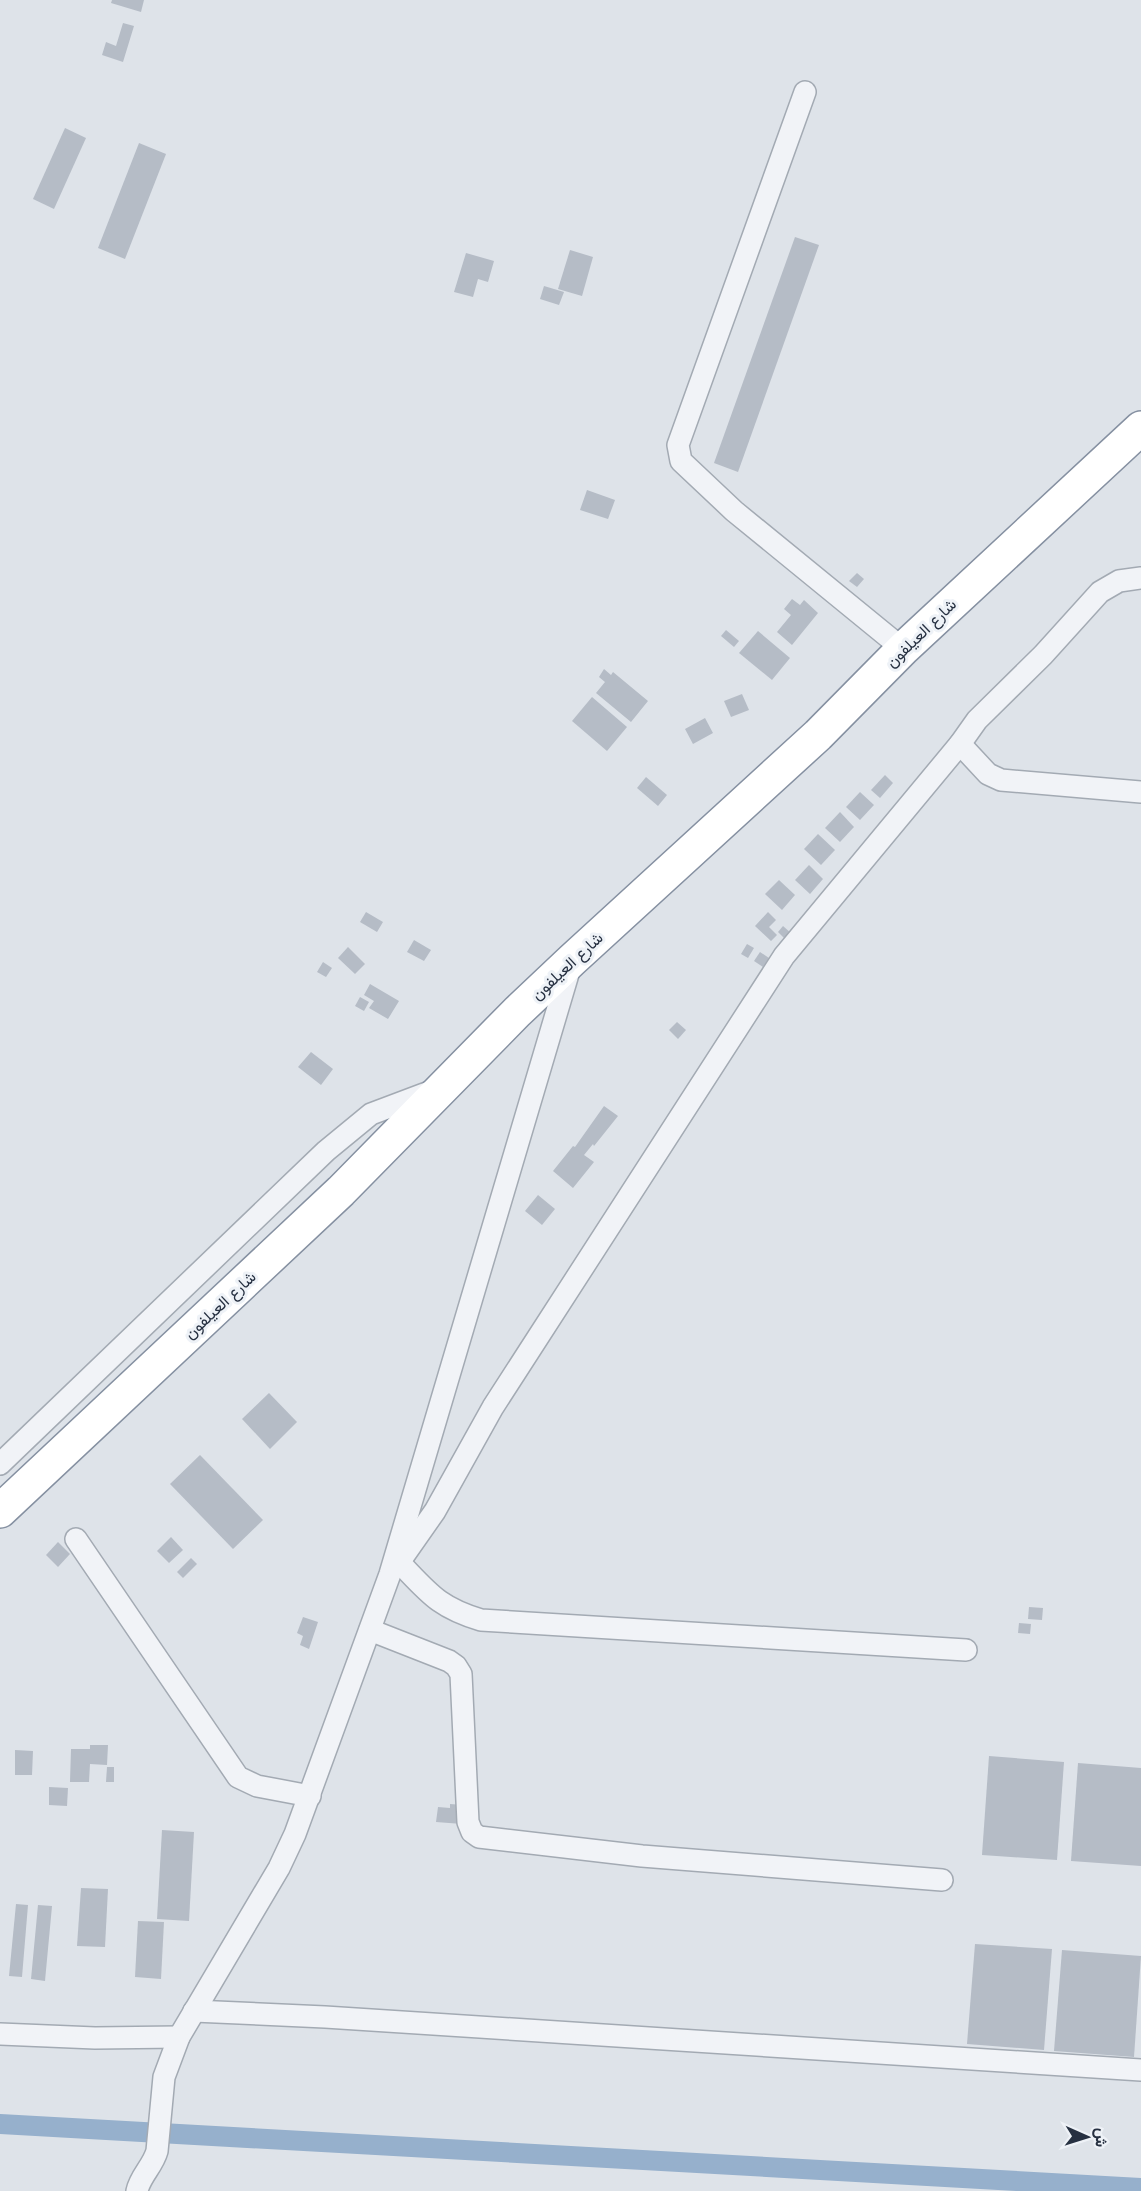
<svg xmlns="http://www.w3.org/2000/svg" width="1141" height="2191" font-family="'DM Sans',Vazirmatn,sans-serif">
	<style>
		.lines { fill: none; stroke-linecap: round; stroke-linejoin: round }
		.canal { stroke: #96b0cc; stroke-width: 20 }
		.building { fill: #b5bcc6 }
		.minor-casing { stroke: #a3aab3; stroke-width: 24 }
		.trunk-casing { stroke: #8590a1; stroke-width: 36 }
		.minor { stroke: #f1f3f7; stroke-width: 21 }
		.trunk { stroke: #fff; stroke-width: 33 }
		.labels { text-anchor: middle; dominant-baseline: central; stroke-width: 6; stroke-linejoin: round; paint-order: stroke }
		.street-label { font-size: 16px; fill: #263041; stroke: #eef2f7 }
	</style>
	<rect width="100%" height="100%" fill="#dee3e9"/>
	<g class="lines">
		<!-- canal -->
		<polyline class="canal" points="0,2124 1141,2188"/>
	</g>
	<!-- building -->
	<g class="building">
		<polygon points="112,0 144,0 141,12 111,3"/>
		<polygon points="123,23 134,26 123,62 102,55 106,42 116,46"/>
		<polygon points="65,128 86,138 54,209 33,199"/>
		<polygon points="139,143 166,154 125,259 98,248"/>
		<polygon points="795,237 819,245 738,472 714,463"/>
		<polygon points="570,250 593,257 582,296 558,289"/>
		<polygon points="466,253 494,261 488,282 478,279 473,297 454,292"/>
		<polygon points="544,286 564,292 559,305 540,299"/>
		<polygon points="587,490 615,500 608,519 580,510"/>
		<polygon points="857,573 864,579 857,587 849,581"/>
		<polygon points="792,599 800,605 804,600 818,613 792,645 777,632 791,615 784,609"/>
		<polygon points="726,630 739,641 734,647 721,636"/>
		<polygon points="758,631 790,658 772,680 739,653"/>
		<polygon points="604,669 611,675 613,672 648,701 631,722 596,693 605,682 599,677"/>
		<polygon points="742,694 749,710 731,717 724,701"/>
		<polygon points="592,697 627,727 607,751 572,721"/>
		<polygon points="705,718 713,733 693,744 685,729"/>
		<polygon points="885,775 893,783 880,798 871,790"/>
		<polygon points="646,777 667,795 658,806 637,788"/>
		<polygon points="860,792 874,805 860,820 846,807"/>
		<polygon points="840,812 854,827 840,842 825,828"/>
		<polygon points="818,834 835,850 821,865 804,849"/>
		<polygon points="809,865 823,879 810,894 795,880"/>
		<polygon points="779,880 795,895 782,910 765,894"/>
		<polygon points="366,912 383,922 377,932 360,922"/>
		<polygon points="768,912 776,920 769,927 777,935 771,941 755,926"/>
		<polygon points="783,926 792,934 786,940 778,932"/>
		<polygon points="414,940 431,950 424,961 407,952"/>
		<polygon points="747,944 754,948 748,958 741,954"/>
		<polygon points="348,947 365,964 355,974 338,958"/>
		<polygon points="760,952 769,958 763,967 754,961"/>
		<polygon points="323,962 332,968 326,977 317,972"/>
		<polygon points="370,984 399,1001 388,1019 369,1008 374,1001 364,995"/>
		<polygon points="360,997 369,1002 364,1011 355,1006"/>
		<polygon points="677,1022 686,1030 678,1039 669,1030"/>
		<polygon points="311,1052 333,1069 321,1085 298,1067"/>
		<polygon points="604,1106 618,1116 594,1146 593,1144 584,1155 594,1162 573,1188 553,1171 573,1146 575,1147"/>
		<polygon points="538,1195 555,1209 542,1225 525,1211"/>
		<polygon points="269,1393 297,1422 270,1449 242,1419"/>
		<polygon points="200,1455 263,1520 233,1549 170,1484"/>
		<polygon points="171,1537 183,1550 169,1563 157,1551"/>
		<polygon points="58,1542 70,1554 58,1567 46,1555"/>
		<polygon points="191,1558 197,1564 183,1578 177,1572"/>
		<polygon points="1029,1607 1043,1608 1042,1620 1028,1619"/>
		<polygon points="303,1617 318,1622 309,1649 300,1645 303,1636 297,1633"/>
		<polygon points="1019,1623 1031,1624 1030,1634 1018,1633"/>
		<polygon points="90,1745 108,1745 107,1765 90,1764 89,1782 70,1782 71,1749 90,1749"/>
		<polygon points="15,1750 33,1751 32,1775 15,1775"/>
		<polygon points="989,1756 1064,1762 1057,1860 982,1855"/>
		<polygon points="1078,1763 1141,1768 1141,1866 1071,1861"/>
		<polygon points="107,1767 114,1767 114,1782 106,1782"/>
		<polygon points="49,1787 68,1788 67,1806 49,1805"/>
		<polygon points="450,1804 463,1805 462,1824 436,1822 438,1807 450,1808"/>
		<polygon points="162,1830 194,1832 189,1921 157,1919"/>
		<polygon points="81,1888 108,1889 105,1947 77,1946"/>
		<polygon points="16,1904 28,1905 22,1977 9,1976"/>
		<polygon points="38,1905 52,1906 45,1981 31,1979"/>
		<polygon points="138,1921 164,1922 161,1979 135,1977"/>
		<polygon points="975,1944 1052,1949 1044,2050 967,2044"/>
		<polygon points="1062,1950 1141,1956 1134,2057 1054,2051"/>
	</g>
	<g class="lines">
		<!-- minor casing -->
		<g class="minor-casing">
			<g id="minor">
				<polyline points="805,92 678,445 681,461 734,511 903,649"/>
				<polyline points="960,744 988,774 1001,780 1141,792"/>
				<polyline points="0,1464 326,1151 371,1114 432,1091"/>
				<polyline points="76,1539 238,1777 257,1786 310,1796"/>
				<polyline points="400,1561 435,1511 493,1407 784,956 960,744 977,720 1043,655 1100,592 1119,581 1141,578"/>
				<path d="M399,1562C429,1593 438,1607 481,1620L966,1650"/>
				<polyline points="370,1630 449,1661 456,1666 461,1674 468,1822 472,1832 479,1837 642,1856 942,1880"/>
				<polyline points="194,2011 325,2017 1141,2070"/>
				<polyline points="0,2034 95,2038 179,2037"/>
				<path d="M137,2191C140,2176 153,2166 157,2151L164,2077L179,2037L279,1868L295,1834L390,1574L571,964"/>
			</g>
		</g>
		<!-- trunk casing -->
		<g class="trunk-casing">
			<polyline id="trunk" points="0,1511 341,1191 517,1012 572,960 818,735 903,649 1141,428"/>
		</g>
		<!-- minor -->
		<use href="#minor" class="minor"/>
		<!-- trunk -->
		<use href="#trunk" class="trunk"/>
	</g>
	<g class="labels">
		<!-- street labels -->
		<g class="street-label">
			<text transform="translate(921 633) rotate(-44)">شارع العيلفون</text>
			<text transform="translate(567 966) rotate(-43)">شارع العيلفون</text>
			<text transform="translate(220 1305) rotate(-43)">شارع العيلفون</text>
		</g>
	</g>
	<!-- north arrow -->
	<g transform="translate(1087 2137) rotate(93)" stroke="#eef2f7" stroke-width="4.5" paint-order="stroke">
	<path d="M0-4.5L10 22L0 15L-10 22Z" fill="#263041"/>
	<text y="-9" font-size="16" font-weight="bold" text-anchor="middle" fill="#263041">ش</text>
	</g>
</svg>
